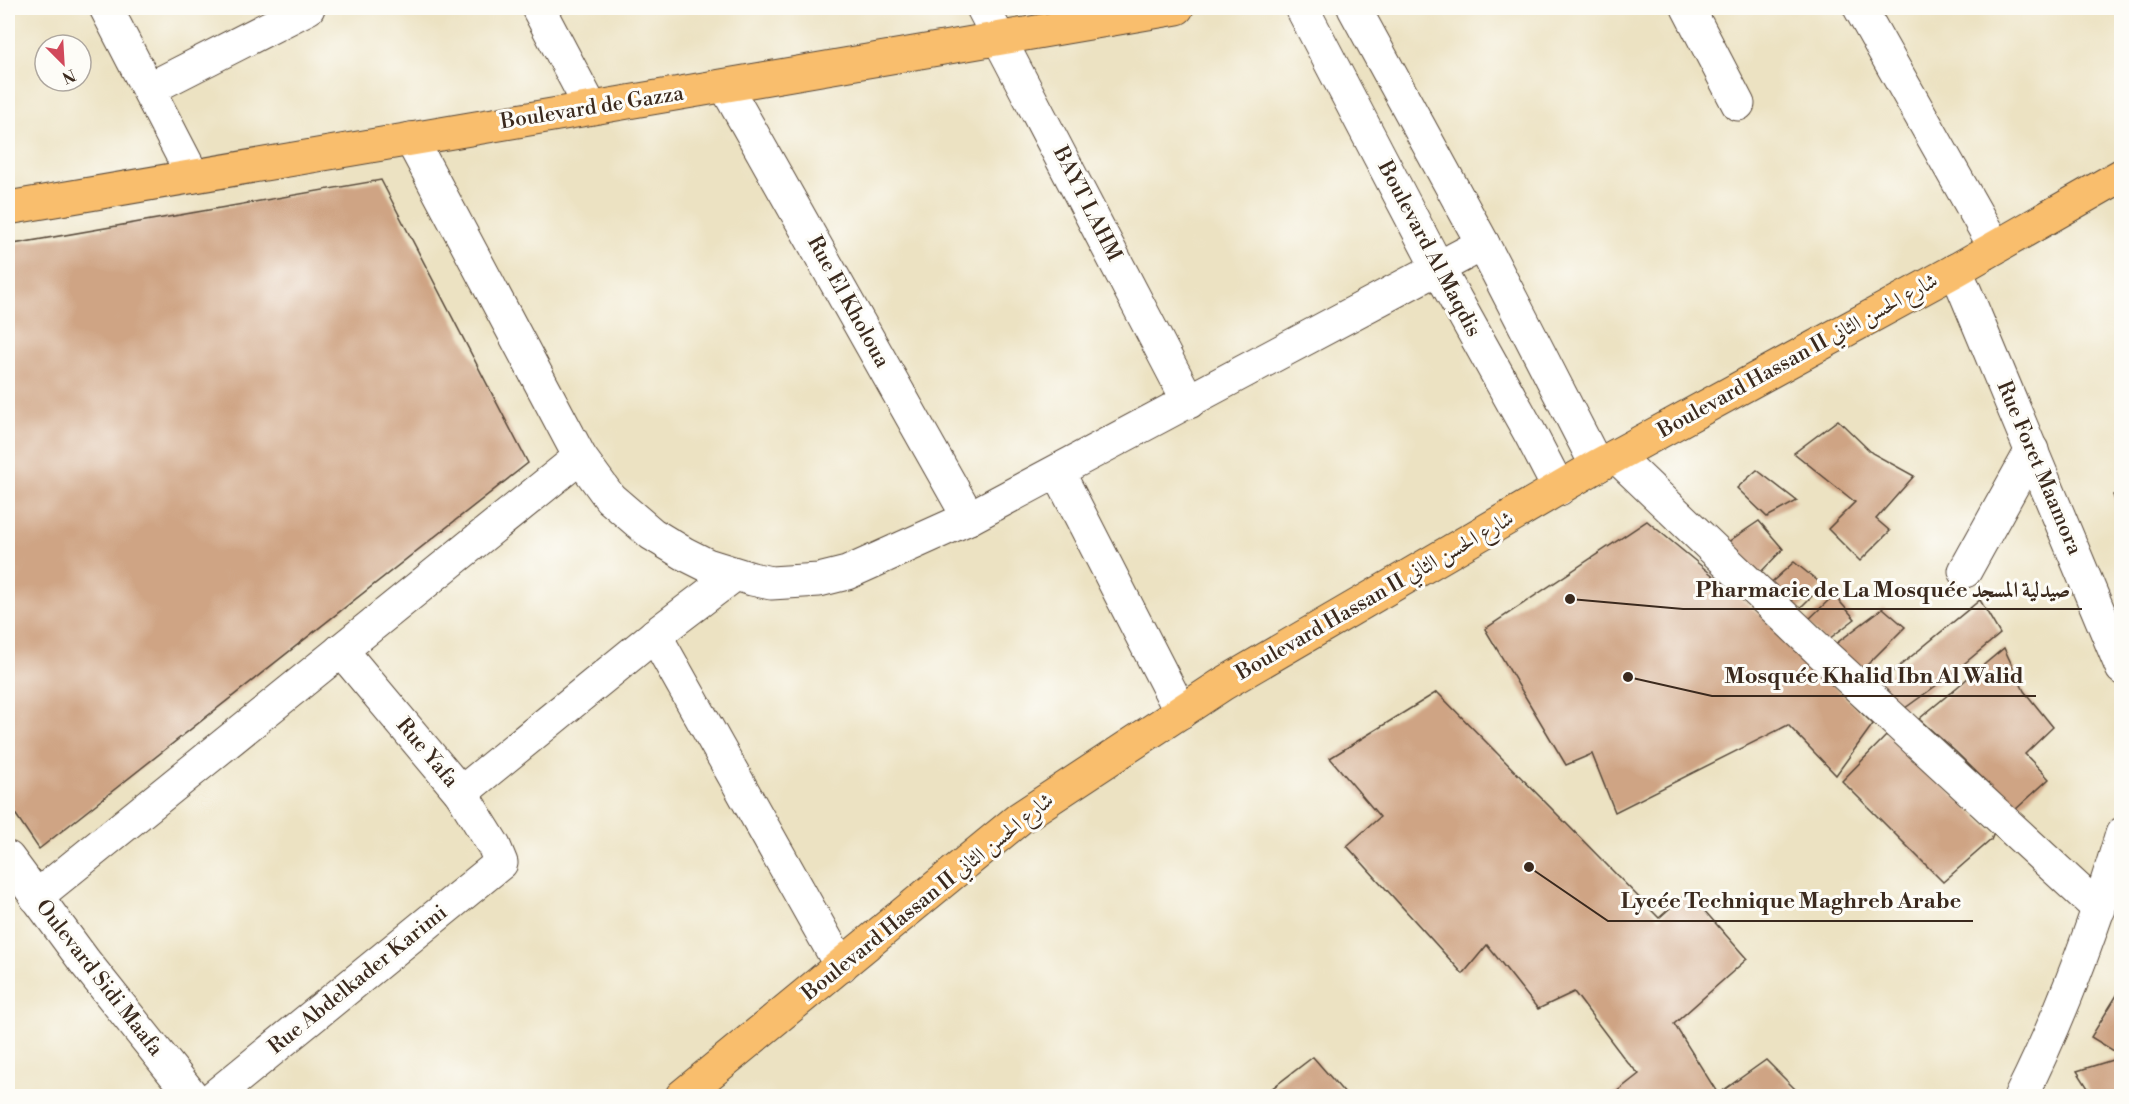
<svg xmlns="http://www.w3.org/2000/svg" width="2129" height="1104" font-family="'Libre Bodoni',Amiri,serif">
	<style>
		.building { fill: #cfa484 }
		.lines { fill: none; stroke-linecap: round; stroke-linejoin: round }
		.minor-casing { stroke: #564637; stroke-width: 35 }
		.major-casing { stroke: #564637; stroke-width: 35 }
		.minor { stroke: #fff; stroke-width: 33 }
		.major { stroke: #f9be6d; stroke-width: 33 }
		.labels { text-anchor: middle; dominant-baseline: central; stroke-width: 6; stroke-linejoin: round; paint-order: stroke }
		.street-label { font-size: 21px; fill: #3b2a1e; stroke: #fdfcf7 }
		.leader { fill: none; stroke: #3b2a1e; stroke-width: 2 }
		.callout-dot { fill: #3b2a1e; stroke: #fdfcf7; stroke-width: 2 }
		.callout-label { font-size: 22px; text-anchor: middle; font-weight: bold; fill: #3b2a1e; stroke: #fdfcf7; stroke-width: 6; stroke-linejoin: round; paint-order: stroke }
	</style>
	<rect width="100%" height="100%" fill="#fdfcf7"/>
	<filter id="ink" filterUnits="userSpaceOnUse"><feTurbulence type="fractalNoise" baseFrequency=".0167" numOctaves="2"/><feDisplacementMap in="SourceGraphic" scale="12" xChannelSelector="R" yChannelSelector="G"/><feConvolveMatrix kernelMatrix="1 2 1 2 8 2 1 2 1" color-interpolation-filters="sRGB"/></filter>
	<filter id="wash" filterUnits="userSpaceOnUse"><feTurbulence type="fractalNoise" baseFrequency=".008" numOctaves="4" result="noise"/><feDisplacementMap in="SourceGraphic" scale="24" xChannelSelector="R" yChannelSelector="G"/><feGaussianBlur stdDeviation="1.35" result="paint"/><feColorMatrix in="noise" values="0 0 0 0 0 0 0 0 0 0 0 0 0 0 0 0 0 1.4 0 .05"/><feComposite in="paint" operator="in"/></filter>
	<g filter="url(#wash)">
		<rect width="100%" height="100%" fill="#ece2c2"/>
		<g id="blocks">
			<!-- building -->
			<g class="building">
				<polygon points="381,180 528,463 39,849 8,803 8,245"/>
				<polygon points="1838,420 1872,453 1914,476 1876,519 1890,531 1860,561 1828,529 1855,502 1794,453"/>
				<polygon points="1757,470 1797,501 1767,517 1737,488"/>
				<polygon points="2122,492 2122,515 2121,515 2113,495"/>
				<polygon points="1647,521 1769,622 1873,724 1836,775 1788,725 1615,812 1592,754 1566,765 1485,629"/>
				<polygon points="1759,521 1783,549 1757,576 1722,546"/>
				<polygon points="1794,562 1823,585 1791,617 1764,589"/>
				<polygon points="1834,595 1855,619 1825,642 1806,622"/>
				<polygon points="1980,600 2000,634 1948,677 1894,716 1868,692"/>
				<polygon points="1883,608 1905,627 1859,673 1825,652"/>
				<polygon points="2004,648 2024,691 2053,727 2025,754 2049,779 2015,810 1956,752 1919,719"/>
				<polygon points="1437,692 1659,918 1688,892 1747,959 1674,1024 1718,1094 1766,1060 1802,1096 1611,1096 1639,1074 1627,1062 1574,992 1538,1009 1487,945 1463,974 1347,846 1380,817 1330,758"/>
				<polygon points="1888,734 1994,833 1991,840 1943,882 1842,781"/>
				<polygon points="2122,987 2122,1056 2091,1037"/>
				<polygon points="1313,1057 1347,1096 1262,1096"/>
				<polygon points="2122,1057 2122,1096 2093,1096 2077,1071"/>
			</g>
		</g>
	</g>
	<g filter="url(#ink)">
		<use href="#blocks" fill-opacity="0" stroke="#564637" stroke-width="1.5"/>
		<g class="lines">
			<!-- minor casing -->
			<g class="minor-casing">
				<g id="minor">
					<polyline points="106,8 193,176"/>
					<polyline points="538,8 591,108"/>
					<polyline points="983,8 1189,402"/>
					<polyline points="1302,8 1438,268 1531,435 1559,489"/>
					<polyline points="1354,8 1483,244 1597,466"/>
					<polyline points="1688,8 1738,104"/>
					<polyline points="1860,8 1995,247"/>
					<polyline points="726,87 969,518"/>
					<polyline points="149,89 308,8"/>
					<polyline points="411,139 580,457 610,498 652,534 685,554 707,565 752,579 771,583 819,580 847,573 969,518 1483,244"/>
					<polyline points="1956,270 2122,668"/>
					<polyline points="1616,456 1822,653 2099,909"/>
					<polyline points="1058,472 1181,712"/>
					<polyline points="1965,571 2032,450"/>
					<polyline points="655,635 841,966"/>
					<polyline points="461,793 655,635 734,575"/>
					<polyline points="8,858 85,962 192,1096"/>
					<polyline points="36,897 580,457"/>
					<polyline points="215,1096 501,863 494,846 461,793 341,650"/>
					<path d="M2021,1096C2063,1012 2095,925 2122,834"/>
				</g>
			</g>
			<!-- major casing -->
			<g class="major-casing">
				<g id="major">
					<path d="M8,208C397,141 787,76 1177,8"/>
					<polyline points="682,1096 1020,818 1223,684 1597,466 1956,270 2122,175"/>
				</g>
			</g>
			<!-- minor -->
			<use href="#minor" class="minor"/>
			<!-- major -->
			<use href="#major" class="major"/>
		</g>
	</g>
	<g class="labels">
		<!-- street labels -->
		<g class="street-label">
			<text transform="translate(592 108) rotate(-9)">Boulevard de Gazza</text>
			<text transform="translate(1087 204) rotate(63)">BAYT LAHM</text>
			<text transform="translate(1429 249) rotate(62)">Boulevard Al Maqdis</text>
			<text transform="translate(848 302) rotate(61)">Rue El Kholoua</text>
			<text transform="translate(1798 356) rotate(-29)">Boulevard Hassan II شارع الحسن الثاني</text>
			<text transform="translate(2039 468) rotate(67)">Rue Foret Maamora</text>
			<text transform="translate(1375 596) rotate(-30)">Boulevard Hassan II شارع الحسن الثاني</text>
			<text transform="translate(427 753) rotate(50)">Rue Yafa</text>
			<text transform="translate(928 897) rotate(-39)">Boulevard Hassan II شارع الحسن الثاني</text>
			<text transform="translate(99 978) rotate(52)">Oulevard Sidi Maafa</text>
			<text transform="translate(358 980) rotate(-39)">Rue Abdelkader Karimi</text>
		</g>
	</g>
	<!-- callouts -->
	<path class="leader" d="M1570 599L1683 609H2082M1628 677L1712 696H2036M1529 867L1608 921H1973"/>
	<g class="callout-dot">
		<circle cx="1570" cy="599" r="6"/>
		<circle cx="1628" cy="677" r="6"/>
		<circle cx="1529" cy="867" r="6"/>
	</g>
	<g class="callout-label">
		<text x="1883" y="597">Pharmacie de La Mosquée صيدلية المسجد</text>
		<text x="1874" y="683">Mosquée Khalid Ibn Al Walid</text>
		<text x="1791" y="908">Lycée Technique Maghreb Arabe</text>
	</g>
	<!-- margin -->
	<rect width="2129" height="1104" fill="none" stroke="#fdfcf7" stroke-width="30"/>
	<!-- north arrow -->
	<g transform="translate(63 63) rotate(156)"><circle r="28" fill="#fdfcf7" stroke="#afa8a0" stroke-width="1.5"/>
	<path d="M0-4.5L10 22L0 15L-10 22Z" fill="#d1495b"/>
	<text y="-9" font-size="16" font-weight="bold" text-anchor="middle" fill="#3b2a1e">N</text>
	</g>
</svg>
